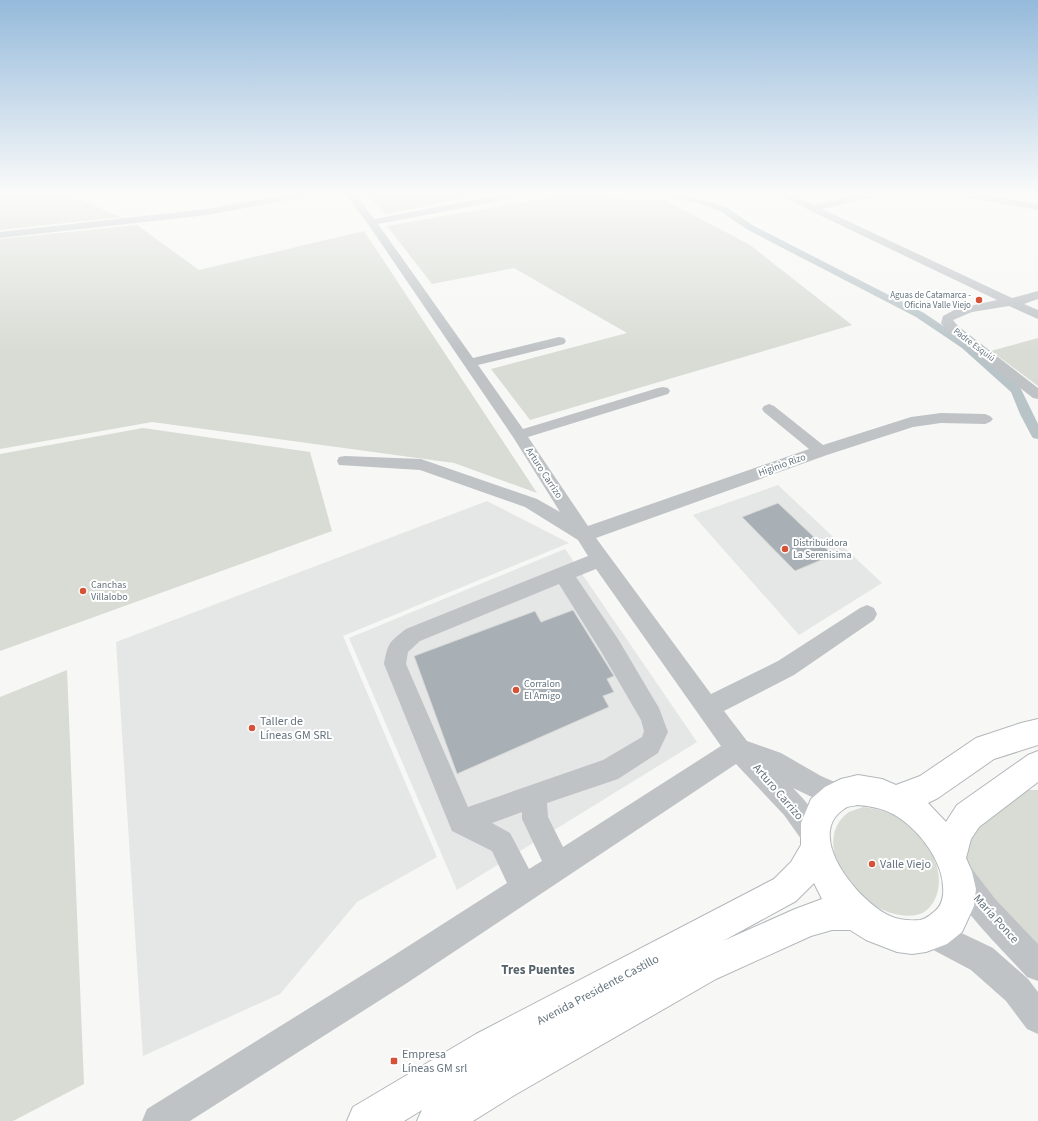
<svg xmlns="http://www.w3.org/2000/svg" width="1038" height="1121" font-family="'Source Sans 3',sans-serif">
	<style>
		.built { fill: #e5e6e6 }
		.green { fill: #d8dcd4 }
		.lines { fill: none; stroke-linecap: round; stroke-linejoin: round }
		.canal { fill: #b8c4c8; fill-rule: evenodd }
		.building { fill: #a9b0b5; stroke: #d9d9d7 }
		.major-casing { stroke: #b2b7bb; stroke-width: 2 }
		.minor { fill: #bfc3c6; fill-rule: evenodd }
		.major { fill: #fff; fill-rule: evenodd }
		.poi-dot { fill: #d65236; stroke: #fff; stroke-width: 1.5 }
		.labels { text-anchor: middle; dominant-baseline: central; stroke-width: 4; stroke-linejoin: round; paint-order: stroke }
		.far-poi-label { font-size: 9px; fill: #65747e; stroke: #fff; text-anchor: end }
		.far-street-label { font-size: 9px; fill: #65747e; stroke: #fff }
		.street-label { font-size: 10px; fill: #65747e; stroke: #fff }
		.poi-label { font-size: 10px; fill: #65747e; stroke: #fff; text-anchor: start }
		.near-poi-label { font-size: 12px; fill: #65747e; stroke: #fff; text-anchor: start }
		.near-street-label { font-size: 12px; fill: #65747e; stroke: #fff }
		.near-neighbourhood-label { font-size: 13px; font-weight: bold; fill: #566269; stroke: #fff }
	</style>
	<rect width="100%" height="100%" fill="#f7f7f5"/>
	<!-- built -->
	<g class="built">
		<polygon points="778,485 882,583 799,635 693,515"/>
		<polygon points="487,501 569,543 343,636 437,857 357,902 280,994 143,1056 116,642"/>
		<polygon points="565,549 697,742 457,890 349,638"/>
	</g>
	<!-- green -->
	<g class="green">
		<polygon points="0,195 69,195 121,217 0,230"/>
		<polygon points="366,195 480,195 387,214"/>
		<polygon points="563,195 665,200 750,245 852,325 530,420 491,369 627,333 514,268 432,284 387,226"/>
		<polygon points="137,225 199,270 364,231 537,493 454,463 152,422 0,449 0,239"/>
		<polygon points="1038,338 1038,386 991,351"/>
		<polygon points="143,428 310,452 332,531 0,651 0,454"/>
		<polygon points="67,670 84,1084 13,1121 0,1121 0,697"/>
		<polygon points="1018,790 1038,790 1038,953 988,903 964,858 965,836"/>
		<path d="M863,807C881,809 896,814 910,826C930,842 948,876 934,901C931,907 924,914 916,915C865,924 804,844 849,812C853,810 859,809 863,807Z"/>
	</g>
	<g class="lines">
		<!-- canal -->
		<polygon class="canal" points="665,195 681,195 699,199 726,207 754,226 924,313 970,344 1020,387 1038,424 1038,439 1033,438 1031,435 1020,414 1011,392 962,348 916,317 748,230 720,211 697,203 666,197"/>
	</g>
	<!-- building -->
	<g class="building">
		<polygon points="778,503 833,555 795,571 742,517"/>
		<polygon points="573,610 614,676 607,679 614,692 603,696 609,707 457,774 414,656 535,611 541,622"/>
	</g>
	<g class="lines">
		<!-- major casing -->
		<g class="major-casing">
			<path id="major" d="M1038,719V745L994,759L938,798L928,803L946,822L957,805L1028,755L1038,751V782L979,827L971,839L966,858L972,872L976,889L974,906L962,932L947,944L926,952L912,954L897,952L884,947L866,940L850,930H832L811,936L716,979L513,1096L473,1121H417L422,1110L404,1121H347L353,1107L476,1034L774,879L791,862L801,845V823L811,799L825,787L841,779L858,775L882,779L896,785L920,776L976,738L1021,723ZM858,805C872,806 886,809 898,817C922,833 946,865 943,895C942,902 940,907 935,911C930,915 926,919 920,920C910,921 899,920 890,916C860,903 803,836 844,809C847,806 853,806 858,805ZM814,883L822,899L795,909L723,941L796,901Z"/>
		</g>
		<!-- minor -->
		<g class="minor">
			<polygon points="285,195 305,195 300,198 207,215 0,238 0,232 207,209"/>
			<path d="M346,195H356L374,219L500,195H520L515,198L378,224L473,358L559,337L564,338L566,341L564,344L478,365L523,429L658,388L663,387L668,388L670,391L668,394L528,437L588,526L809,449L764,412L762,409L764,406L769,404L774,406L823,445L911,417L941,413L985,414L990,416L993,419L990,422L985,424L941,423L913,427L827,455L596,538L711,694L778,661L860,608L867,605L874,608L877,614L874,620L794,675L724,711L747,741L781,753L821,776L846,787L850,796L846,805L837,809L793,788C807,802 821,819 828,837L824,846L815,850L806,846L784,815L736,764L407,983L190,1121H142L147,1109L385,961L507,883L492,851L452,831L384,664C388,643 389,642 406,629L588,556L578,540L525,507L420,470L339,465L337,461L339,457L345,456L421,459L537,499L560,512L513,437L368,224ZM596,569L721,746L563,847L548,817L547,803L618,779L658,753L668,732L659,708L618,639L576,577ZM559,584L602,653L641,720L644,731L642,737L603,760L468,807L406,664L408,652L420,641ZM522,812V819L542,861L529,869L510,833L492,823Z"/>
			<polygon points="781,195 793,195 814,205 858,195 876,195 874,197 822,209 1012,298 1038,291 1038,299 1024,304 1038,310 1038,319 1009,306 972,312 953,320 958,326 1038,388 1038,399 1033,398 948,332 941,323 943,316 956,309 997,300 809,210"/>
			<polygon points="963,195 984,195 1038,204 1038,210 968,198"/>
			<path d="M959,861L969,865L996,900L1038,944V981L1027,977C1002,949 959,909 945,875L949,865Z"/>
			<polygon points="932,919 993,948 1028,979 1038,992 1038,1034 1027,1029 1006,1001 971,970 922,944 917,934 922,924"/>
		</g>
		<!-- major -->
		<use href="#major" class="major"/>
	</g>
	<!-- sky -->
	<linearGradient id="sky" x2="0" y2="1"><stop stop-color="#95badb"/><stop offset="0.55" stop-color="#fbfbfa"/><stop offset="1" stop-color="#fbfbfa" stop-opacity="0"/></linearGradient>
	<rect width="1038" height="352" fill="url(#sky)"/>
	<!-- markers -->
	<g class="poi-dot">
		<circle cx="979" cy="300" r="4"/>
		<circle cx="785" cy="549" r="4"/>
		<circle cx="83" cy="591" r="4"/>
		<circle cx="516" cy="690" r="4"/>
		<circle cx="252" cy="728" r="4"/>
		<circle cx="872" cy="864" r="4"/>
		<rect x="390" y="1057" width="8" height="8" rx="2"/>
	</g>
	<g class="labels">
		<!-- far-poi labels -->
		<g class="far-poi-label">
			<text x="971" y="295">Aguas de Catamarca -<tspan x="971" dy="10">Oficina Valle Viejo</tspan></text>
		</g>
		<!-- far-street labels -->
		<g class="far-street-label">
			<text transform="translate(974 345) rotate(37)">Padre Esquiú</text>
		</g>
		<!-- street labels -->
		<g class="street-label">
			<text transform="translate(782 465) rotate(-20)">Higinio Rizo</text>
			<text transform="translate(544 473) rotate(57)">Arturo Carrizo</text>
		</g>
		<!-- poi labels -->
		<g class="poi-label">
			<text x="793" y="543">Distribuidora<tspan x="793" dy="12">La Serenisima</tspan></text>
			<text x="91" y="585">Canchas<tspan x="91" dy="12">Villalobo</tspan></text>
			<text x="524" y="684">Corralon<tspan x="524" dy="12">El Amigo</tspan></text>
		</g>
		<!-- near-poi labels -->
		<g class="near-poi-label">
			<text x="260" y="721">Taller de<tspan x="260" dy="14">Líneas GM SRL</tspan></text>
			<text x="880" y="864">Valle Viejo</text>
			<text x="402" y="1054">Empresa<tspan x="402" dy="14">Líneas GM srl</tspan></text>
		</g>
		<!-- near-street labels -->
		<g class="near-street-label">
			<text transform="translate(778 792) rotate(49)">Arturo Carrizo</text>
			<text transform="translate(996 919) rotate(48)">María Ponce</text>
			<text transform="translate(598 990) rotate(-28)">Avenida Presidente Castillo</text>
		</g>
		<!-- near-neighbourhood labels -->
		<g class="near-neighbourhood-label">
			<text x="538" y="970">Tres Puentes</text>
		</g>
	</g>
</svg>
